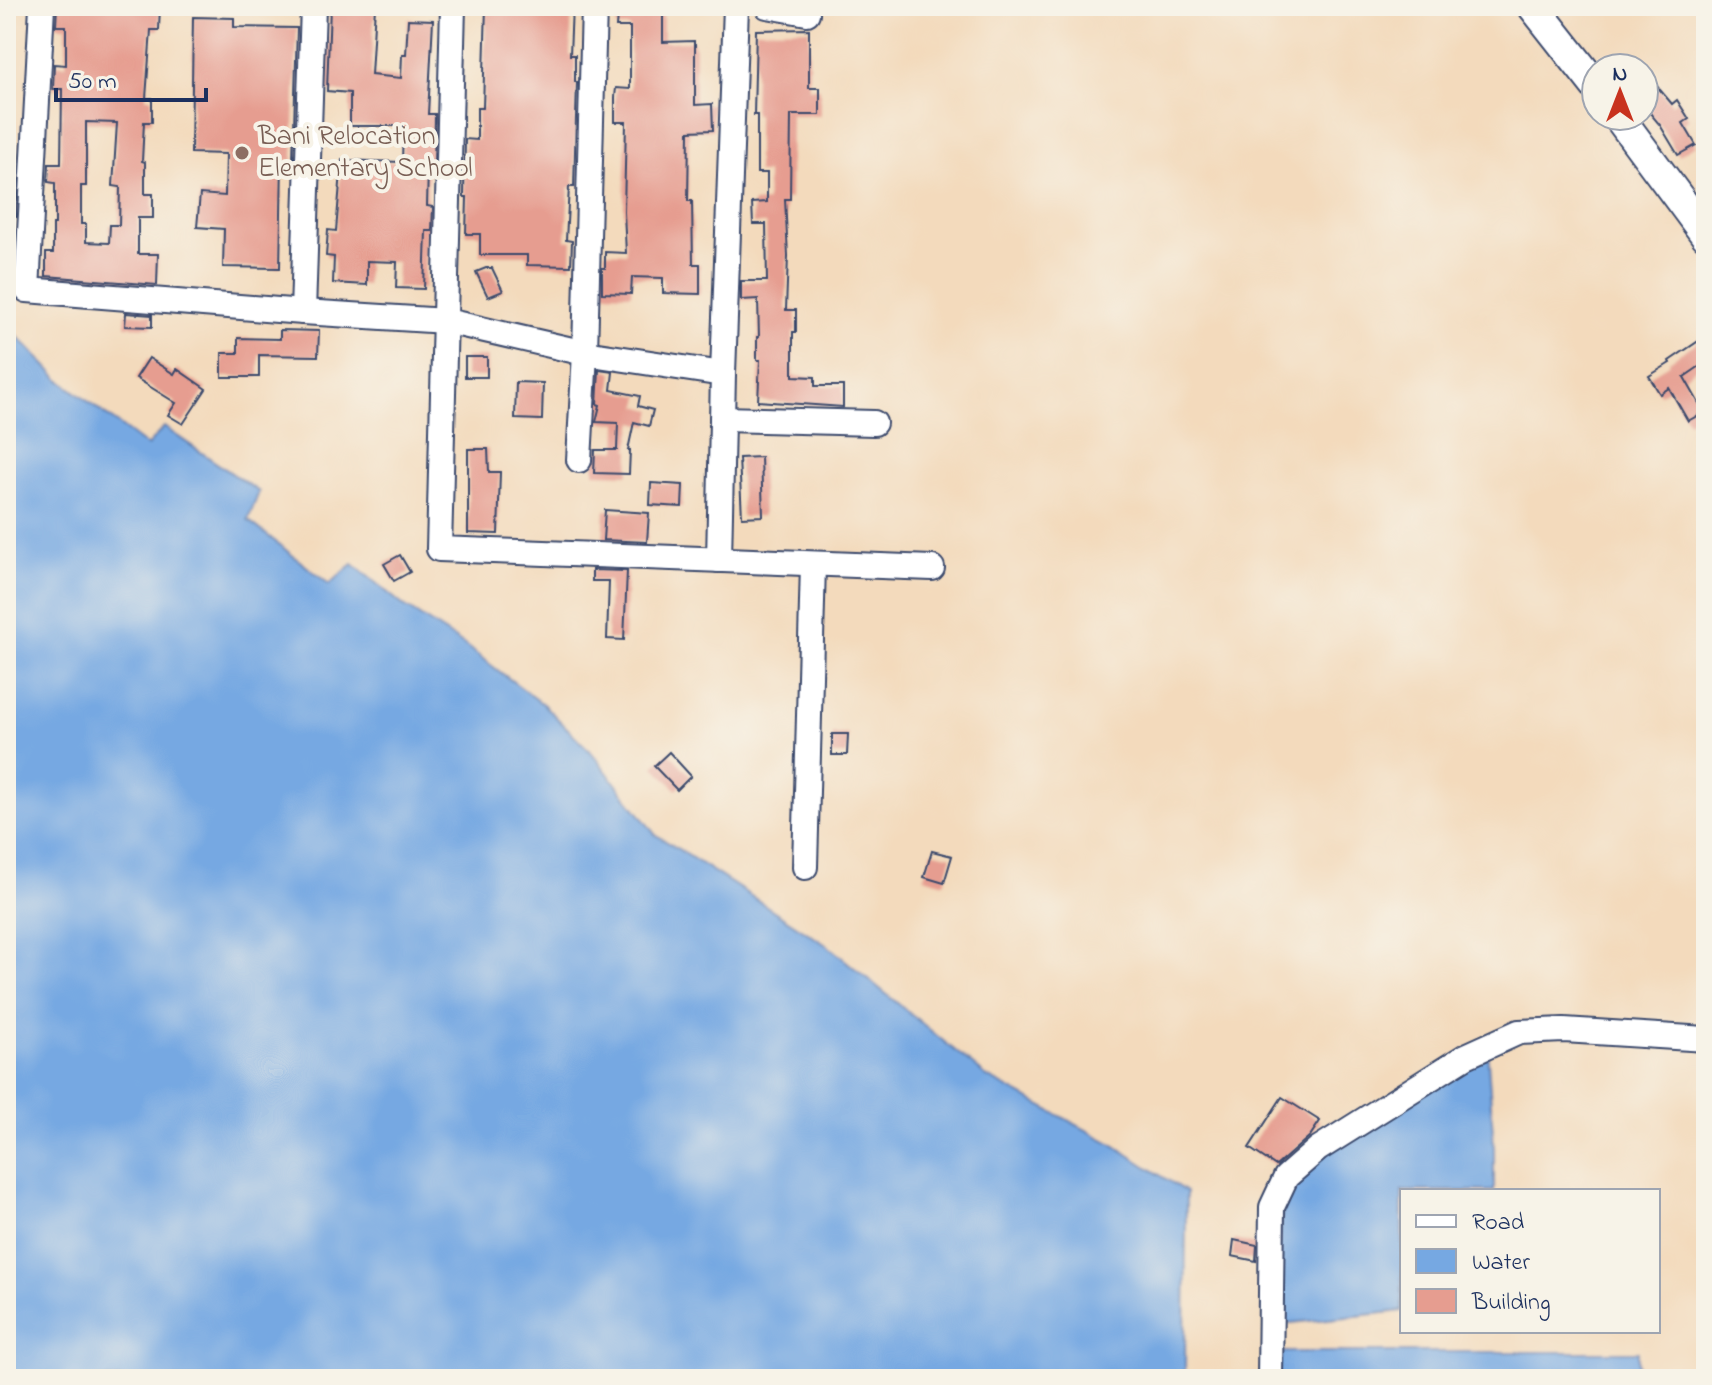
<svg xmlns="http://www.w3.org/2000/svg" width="1712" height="1385" font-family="'Indie Flower',sans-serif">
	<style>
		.water { fill: #76a8e2; stroke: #486ca0; stroke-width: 2 }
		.building { fill: #e69d90; fill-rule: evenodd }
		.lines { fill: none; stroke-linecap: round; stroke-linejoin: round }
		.minor-casing { stroke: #3b496c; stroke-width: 28 }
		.major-casing { stroke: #3b496c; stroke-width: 34 }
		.minor { stroke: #fff; stroke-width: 24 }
		.major { stroke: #fff; stroke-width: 30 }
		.education-dot { fill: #8d6e63; stroke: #f7f3e8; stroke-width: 3 }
		.labels { text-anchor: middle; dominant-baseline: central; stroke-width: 8; stroke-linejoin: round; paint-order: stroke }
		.education-label { font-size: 28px; fill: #785e54; stroke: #f7f3e8; text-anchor: start }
	</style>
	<rect width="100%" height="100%" fill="#f7f3e8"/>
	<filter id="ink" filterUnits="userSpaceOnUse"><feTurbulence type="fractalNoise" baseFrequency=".0125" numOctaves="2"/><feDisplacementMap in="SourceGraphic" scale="16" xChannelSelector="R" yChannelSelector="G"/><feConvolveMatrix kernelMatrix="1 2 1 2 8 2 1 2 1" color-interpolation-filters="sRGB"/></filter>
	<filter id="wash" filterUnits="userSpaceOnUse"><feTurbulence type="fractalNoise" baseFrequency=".006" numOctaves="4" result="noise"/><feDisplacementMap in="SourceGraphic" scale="32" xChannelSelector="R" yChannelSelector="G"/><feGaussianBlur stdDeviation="1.8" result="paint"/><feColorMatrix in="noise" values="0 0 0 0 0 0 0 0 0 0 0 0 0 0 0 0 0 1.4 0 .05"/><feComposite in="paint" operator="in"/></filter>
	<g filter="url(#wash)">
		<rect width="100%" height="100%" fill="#f3dabc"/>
		<!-- water -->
		<g class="water">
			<polygon points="6,325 60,380 147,446 164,427 259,492 248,520 329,584 353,564 404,606 463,644 544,705 592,753 655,834 828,946 987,1077 1111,1143 1186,1192 1185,1379 6,1379"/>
			<polygon points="1487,1047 1494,1148 1494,1191 1402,1191 1402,1311 1271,1325 1286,1177"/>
			<rect x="1270" y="1352" width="368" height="27"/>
		</g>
		<g id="blocks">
			<!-- building -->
			<g class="building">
				<path d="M57,6H160L159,30H151L146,98H152V122H144L142,161L145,162V194H153V218H138V254H158L157,285L46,276V253H53V224H55V183L48,182L49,164H61L62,89H53L54,64L66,65V26H56ZM86,122L117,123L113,186L120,187L119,225H110L109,243L86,242V224H81V186H86Z"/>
				<polygon points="330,6 375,6 371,75 401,78 402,55 406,55 408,19 433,20 428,114 435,114 434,167 428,167 427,206 433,207 432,231 426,231 424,289 396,288 397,262 367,261 367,285 333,283 334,257 326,256 328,230 336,231 342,160 402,162 403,126 350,126 350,93 327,91"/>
				<polygon points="486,6 572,6 570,55 575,55 575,82 577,82 574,187 569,187 566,240 572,241 571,266 527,265 527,255 480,255 480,234 466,234 467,197 464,197 465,139 477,140 477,108 483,108"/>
				<polygon points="618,6 654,6 654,12 663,13 663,42 694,41 694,45 695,45 695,105 712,104 713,130 689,131 688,201 692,201 693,264 700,264 700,294 663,293 663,278 632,277 631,294 602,293 602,268 605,268 605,252 626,253 624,212 626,122 615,122 615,97 616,88 630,89 630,27 616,27"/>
				<polygon points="193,17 234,18 234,27 297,28 293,160 282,160 280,268 223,267 224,229 197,227 200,194 225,196 226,154 191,153"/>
				<polygon points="809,29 809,88 820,88 820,115 791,115 790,199 785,199 788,256 786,310 796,310 796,332 793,332 793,376 815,377 815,386 843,386 843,407 758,401 760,360 757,360 757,337 759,337 758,299 741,300 741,281 767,281 766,224 753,224 752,203 767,202 767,173 757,173 757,115 754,115 756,30"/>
				<polygon points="1644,71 1672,104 1677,100 1689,119 1683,123 1696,145 1678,155 1660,125 1644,106"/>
				<polygon points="6,178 18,179 16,217 6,217"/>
				<polygon points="486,268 492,268 503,291 488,297 476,272"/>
				<polygon points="126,313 152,315 152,327 125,326"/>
				<polygon points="280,330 319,331 318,356 259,355 259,377 222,377 222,353 238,353 238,338 280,339"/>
				<polygon points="1706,336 1706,362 1684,377 1704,412 1688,421 1669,388 1660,394 1649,376 1670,363 1669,361"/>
				<rect x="465" y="357" width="22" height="20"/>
				<polygon points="149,358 174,374 177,369 206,389 183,424 168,415 176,403 136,378"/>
				<polygon points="599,370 613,372 611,390 640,396 638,406 653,410 649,426 634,422 628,450 630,450 629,474 594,473 595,450 617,450 618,423 596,422 600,405 597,404"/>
				<polygon points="516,382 543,383 542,420 515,419"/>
				<polygon points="468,449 488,449 489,472 500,472 498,534 468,533"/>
				<polygon points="761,457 763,516 742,517 739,458"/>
				<polygon points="651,483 683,485 682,507 650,505"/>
				<polygon points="605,510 649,513 647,542 603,540"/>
				<polygon points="400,555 410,572 394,581 384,564"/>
				<polygon points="592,570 627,571 624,640 607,639 609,581 592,581"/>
				<polygon points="832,734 848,734 847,755 832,755"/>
				<polygon points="669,752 691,776 677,790 654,766"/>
				<polygon points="932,851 952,856 944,883 924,877"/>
				<polygon points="1282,1097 1320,1121 1310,1136 1276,1166 1249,1148"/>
				<polygon points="1234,1240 1257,1245 1256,1261 1232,1256"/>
			</g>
		</g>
	</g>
	<g filter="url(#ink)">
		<use href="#blocks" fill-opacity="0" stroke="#3b496c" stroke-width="2"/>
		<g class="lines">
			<!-- minor casing -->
			<g class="minor-casing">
				<g id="minor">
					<polyline points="42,6 27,290 303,312 446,321 585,353 723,374"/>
					<polyline points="453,6 439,549 932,568"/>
					<polyline points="767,6 807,13"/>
					<polyline points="303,312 313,6"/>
					<polyline points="722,419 874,423"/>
					<polyline points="579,460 585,353 594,6"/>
					<polyline points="719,560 723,374 736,6"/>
					<polyline points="805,867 813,564"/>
					<polyline points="1270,1379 1272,1207 1286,1177 1318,1149 1466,1056 1519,1032 1564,1030 1706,1039"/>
				</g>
			</g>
			<!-- major casing -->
			<g class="major-casing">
				<g id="major">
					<polyline points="1533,6 1596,86"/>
					<polyline points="1618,116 1706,235"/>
				</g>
			</g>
			<!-- minor -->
			<use href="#minor" class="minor"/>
			<!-- major -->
			<use href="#major" class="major"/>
		</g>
	</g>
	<!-- markers -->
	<circle class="education-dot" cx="242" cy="153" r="8"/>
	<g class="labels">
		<!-- education labels -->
		<g class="education-label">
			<text x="258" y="137">Bani Relocation<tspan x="258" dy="32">Elementary School</tspan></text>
		</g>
	</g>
	<!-- margin -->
	<rect width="1712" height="1385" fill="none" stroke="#f7f3e8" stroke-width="32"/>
	<!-- legend -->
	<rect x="1400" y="1189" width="260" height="144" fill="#f7f3e8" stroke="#9fa5b1" stroke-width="2"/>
	<rect x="1416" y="1215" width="40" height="12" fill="#ffffff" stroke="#9fa5b1" stroke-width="2"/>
	<text x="1472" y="1229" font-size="24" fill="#1b2f5e">Road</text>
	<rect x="1416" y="1249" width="40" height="24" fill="#76a8e2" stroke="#9fa5b1" stroke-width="2"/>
	<text x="1472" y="1269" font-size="24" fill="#1b2f5e">Water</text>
	<rect x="1416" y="1289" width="40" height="24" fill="#e69d90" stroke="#9fa5b1" stroke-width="2"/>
	<text x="1472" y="1309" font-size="24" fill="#1b2f5e">Building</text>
	<!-- north arrow -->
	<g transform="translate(1620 92)"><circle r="38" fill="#f7f3e8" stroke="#9fa5b1" stroke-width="2"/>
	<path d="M0-6L14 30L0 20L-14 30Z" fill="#c8321e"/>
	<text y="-12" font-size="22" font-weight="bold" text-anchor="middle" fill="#1b2f5e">N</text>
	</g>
	<!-- scale -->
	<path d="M56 88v12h150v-12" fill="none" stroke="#1b2f5e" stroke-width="4"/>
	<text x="68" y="88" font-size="24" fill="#1b2f5e" stroke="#f7f3e8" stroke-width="6" paint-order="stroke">50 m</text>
</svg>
